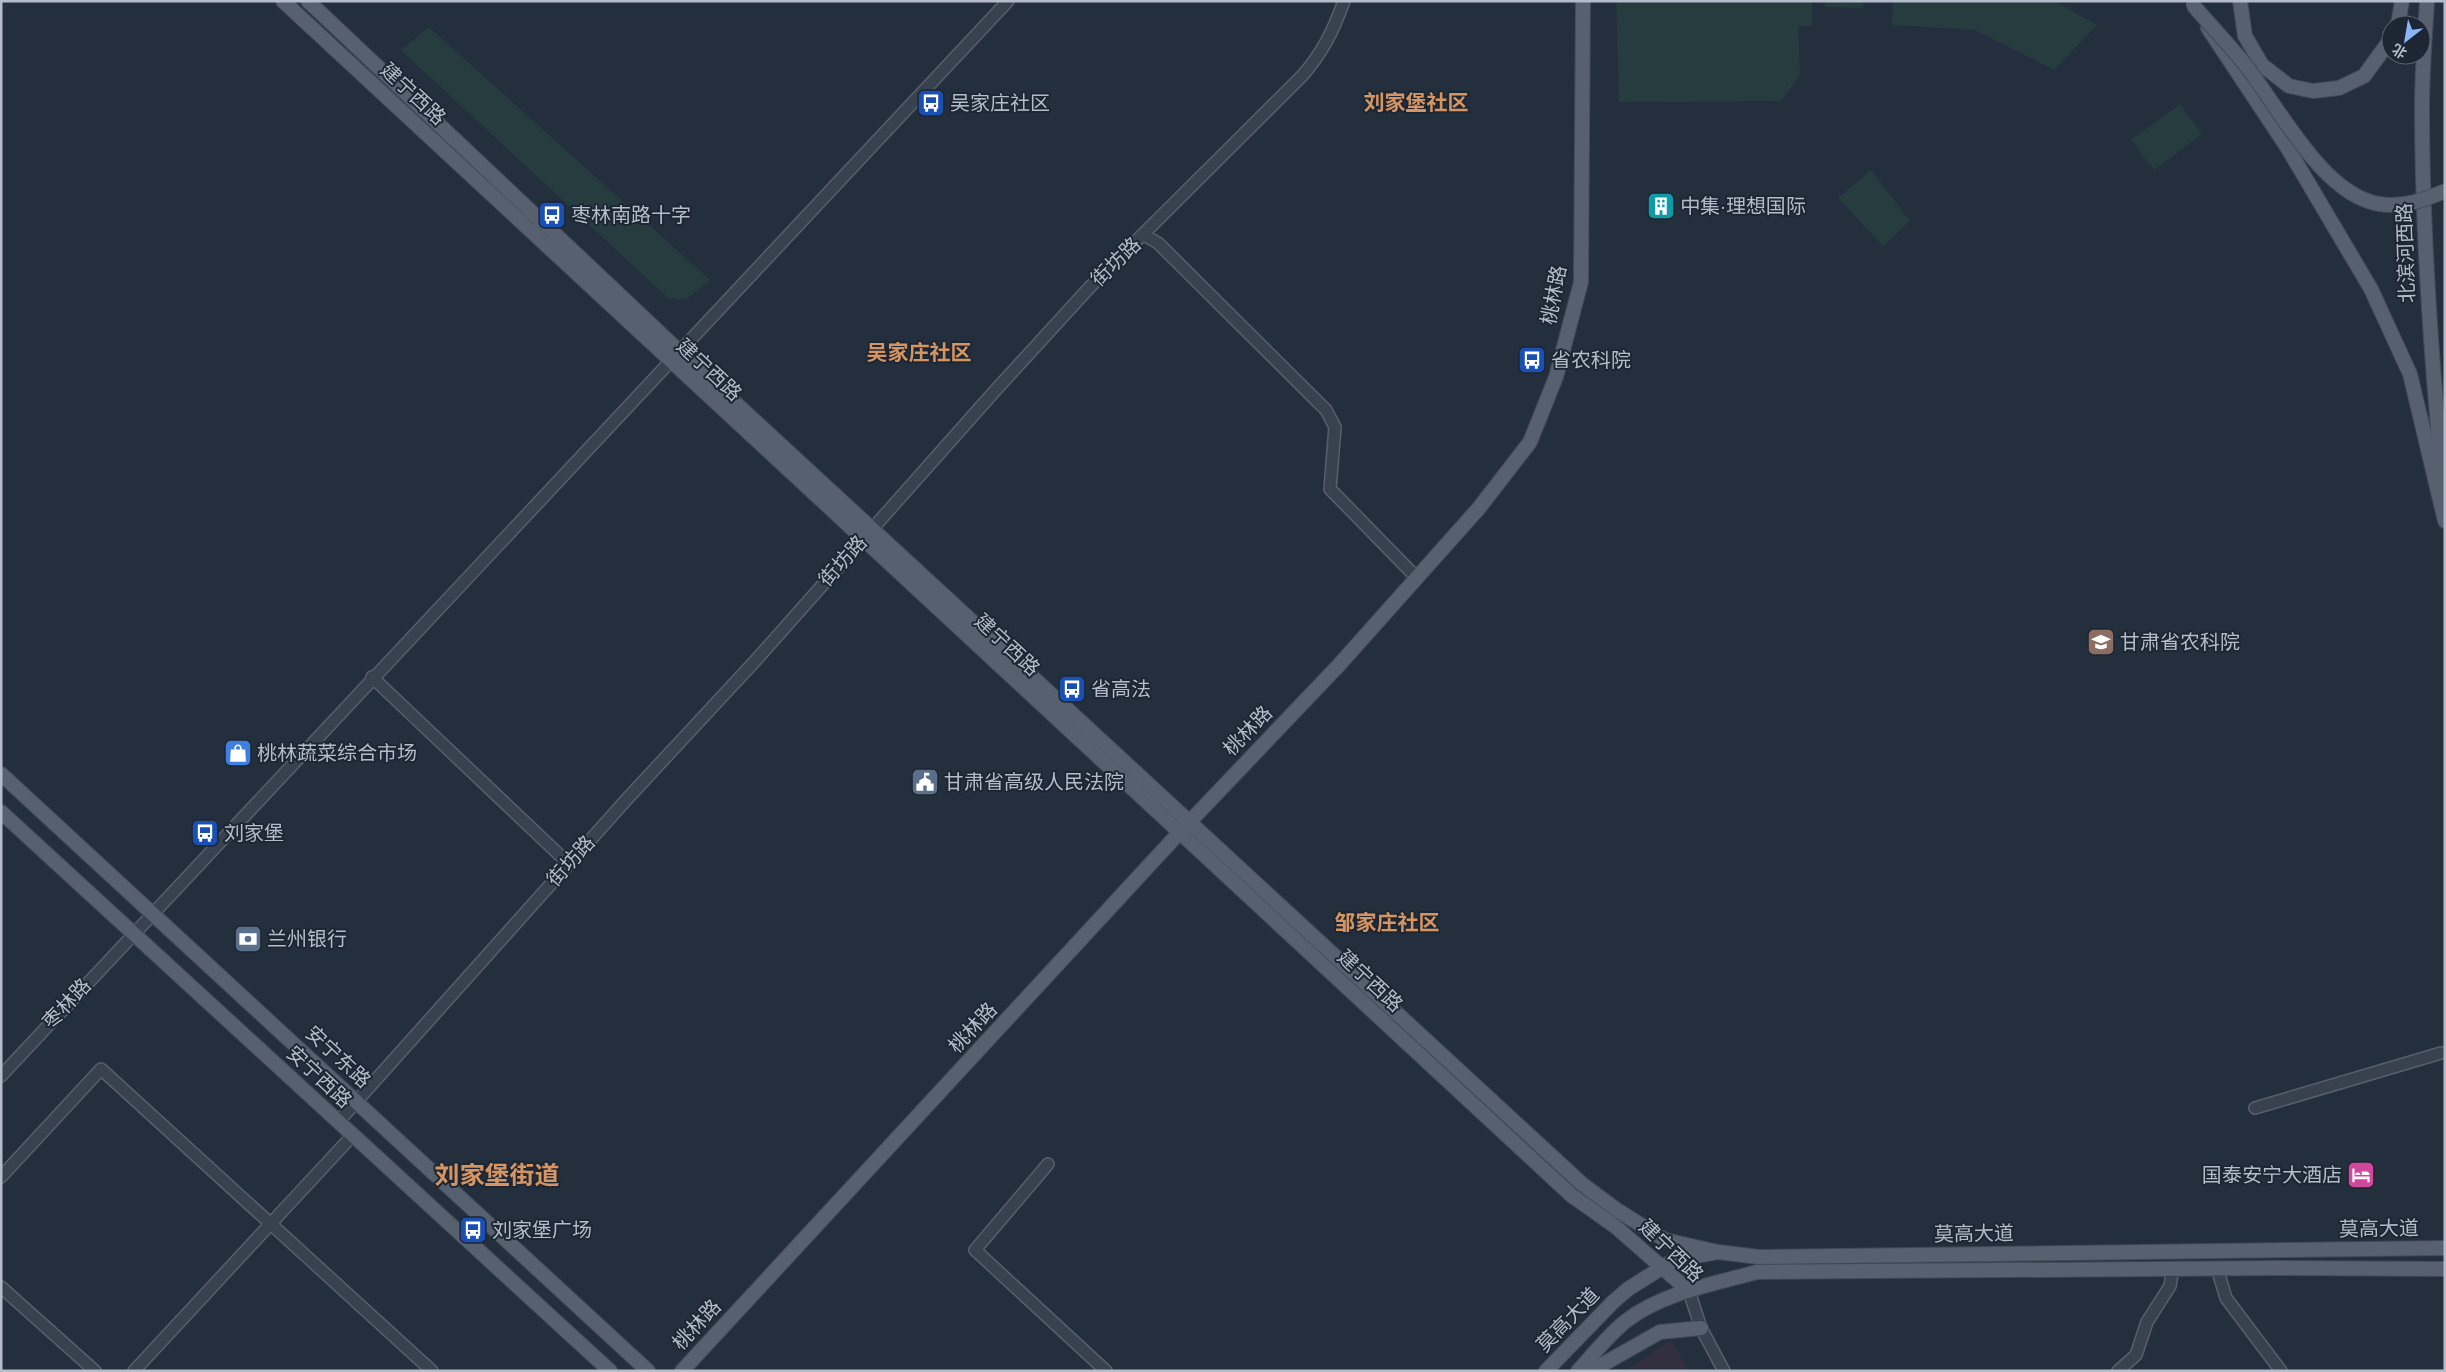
<svg xmlns="http://www.w3.org/2000/svg" width="2446" height="1372" font-family="Jost,'Noto Sans SC',sans-serif">
	<style>
		.medical { fill: #32303f }
		.green { fill: #263c3f }
		.lines { fill: none; stroke-linecap: round; stroke-linejoin: round }
		.minor-casing { stroke: #565f6c; stroke-width: 14 }
		.major-casing { stroke: #414a57; stroke-width: 16 }
		.minor { stroke: #38414e; stroke-width: 11 }
		.major { stroke: #56606e; stroke-width: 14 }
		.major-bridge-casing { stroke: #414a57; stroke-width: 16; stroke-linecap: butt }
		.major-bridge { stroke: #56606e; stroke-width: 14 }
		.labels { text-anchor: middle; dominant-baseline: central; stroke-width: 4; stroke-linejoin: round; paint-order: stroke }
		.street-label { font-size: 20px; fill: #b4bcc9; stroke: #1d2633 }
		.poi-label { font-size: 20px; fill: #b4bcc9; stroke: #1d2633; text-anchor: start }
		.neighbourhood-label { font-size: 21px; font-weight: bold; fill: #d59563; stroke: #1d2633 }
		.district-label { font-size: 25px; font-weight: bold; fill: #d59563; stroke: #1d2633 }
	</style>
	<rect width="100%" height="100%" fill="#242f3e"/>
	<!-- medical -->
	<polygon class="medical" points="1671,1340 1689,1371 1625,1371"/>
	<!-- green -->
	<g class="green">
		<polygon points="1616,1 1812,1 1812,26 1798,26 1800,74 1781,101 1619,102"/>
		<polygon points="1825,1 1863,1 1863,8 1825,7"/>
		<polygon points="1893,1 2054,1 2097,25 2054,70 1975,30 1892,25"/>
		<polygon points="429,27 710,280 685,300 668,298 401,50"/>
		<polygon points="2180,104 2202,134 2154,170 2131,140"/>
		<polygon points="1871,170 1910,221 1883,246 1838,198"/>
	</g>
	<g class="lines">
		<!-- minor casing -->
		<g class="minor-casing">
			<g id="minor">
				<polyline points="1144,235 1158,243 1326,410 1335,427 1330,489 1417,578"/>
				<polyline points="372,677 569,864"/>
				<polyline points="1,1076 1008,1"/>
				<polyline points="2255,1108 2441,1053"/>
				<path d="M338,1122L627,799L756,660L993,393L1089,288L1302,76C1323,52 1333,31 1344,1"/>
				<polyline points="1048,1164 975,1250 1106,1371"/>
				<polyline points="1,1177 101,1069 432,1371"/>
				<polyline points="2217,1268 2226,1298 2281,1371"/>
				<polyline points="1,1287 95,1371"/>
				<polyline points="1689,1291 1701,1328 1724,1371"/>
				<polyline points="134,1371 353,1135"/>
				<polyline points="2118,1371 2136,1355 2147,1322 2170,1286 2173,1268"/>
			</g>
		</g>
		<!-- major casing -->
		<g class="major-casing">
			<g id="major">
				<polyline points="283,1 1571,1195 1616,1227 1689,1291"/>
				<polyline points="308,1 679,351 1582,1184 1617,1210 1665,1240 1718,1252"/>
				<polyline points="2240,1 2245,36 2262,65 2289,86 2313,91 2339,88 2364,76 2391,39"/>
				<path d="M2427,1C2425,36 2422,72 2422,107C2422,233 2431,357 2443,482"/>
				<polyline points="2398,25 2402,1"/>
				<polyline points="2208,28 2287,147 2371,289 2410,374 2445,521"/>
				<polyline points="1,774 648,1371"/>
				<polyline points="1,812 610,1371"/>
				<polyline points="682,1371 1179,833 1339,665 1479,508 1530,442 1556,377 1581,282 1583,1"/>
				<polyline points="1546,1371 1613,1302 1628,1289 1674,1260 1718,1252 1759,1257 2445,1248"/>
				<path d="M1578,1371C1593,1355 1608,1335 1626,1321C1662,1293 1714,1284 1757,1272L2275,1268L2445,1269"/>
				<polyline points="1591,1371 1660,1332 1701,1328"/>
			</g>
		</g>
		<!-- minor -->
		<use href="#minor" class="minor"/>
		<!-- major -->
		<use href="#major" class="major"/>
		<!-- major-bridge casing -->
		<g class="major-bridge-casing">
			<path id="major-bridge" d="M2193,5C2209,24 2227,42 2243,62C2278,105 2321,194 2379,204C2403,208 2424,200 2445,191"/>
		</g>
		<!-- major-bridge -->
		<use href="#major-bridge" class="major-bridge"/>
	</g>
	<!-- icons -->
	<defs>
		<g id="bus-square" transform="scale(1.4375)"><rect x="-9" y="-9" width="18" height="18" rx="4" fill="#1a4fb4" stroke="#1d2633"/><path d="M-5-6H5V4H4V6H2V4H-2V6H-4V4H-5ZM-3.5-4V0h7V-4ZM-3.5 1.2v1.5H-2V1.2ZM2 1.2v1.5H3.5V1.2Z" fill="#fff"/></g>
		<g id="building-square" transform="scale(1.4375)"><rect x="-9" y="-9" width="18" height="18" rx="4" fill="#0f9aa8" stroke="#1d2633"/><path d="M-4-6H4V6H1V3H-1V6H-4ZM-2.5-4.3h1.7v1.8h-1.7ZM.8-4.3h1.7v1.8H.8ZM-2.5-1h1.7V.8h-1.7ZM.8-1h1.7V.8H.8Z" fill="#fff"/></g>
		<g id="university-square" transform="scale(1.4375)"><rect x="-9" y="-9" width="18" height="18" rx="4" fill="#8d6e63" stroke="#1d2633"/><path d="M0-5L7-2L0 1L-7-2ZM-4 1L0 2.5L4 1V4Q0 6-4 4Z" fill="#fff"/></g>
		<g id="shop-square" transform="scale(1.4375)"><rect x="-9" y="-9" width="18" height="18" rx="4" fill="#3f7fe0" stroke="#1d2633"/><path d="M-5-2.5h2.3a2.7 3.5 0 0 1 5.4 0H5L5.5 6h-11ZM-1.5-2.5h3a1.5 2.3 0 0 0-3 0Z" fill="#fff"/></g>
		<g id="civic-square" transform="scale(1.4375)"><rect x="-9" y="-9" width="18" height="18" rx="4" fill="#5c6f8a" stroke="#1d2633"/><path d="M-.6-6.5H3V-4.5H.6V-3L4-1V1h2V6H-6V1h2V-1L-.6-3ZM-1.2 2.5V6h2.4V2.5Z" fill="#fff"/></g>
		<g id="bank-square" transform="scale(1.4375)"><rect x="-9" y="-9" width="18" height="18" rx="4" fill="#5c6f8a" stroke="#1d2633"/><path d="M-6-4H6V4H-6ZM0-2.3a2.3 2.3 0 1 0 0 4.6a2.3 2.3 0 1 0 0-4.6Z" fill="#fff"/></g>
		<g id="hotel-square" transform="scale(1.4375)"><rect x="-9" y="-9" width="18" height="18" rx="4" fill="#d1479c" stroke="#1d2633"/><path d="M-6-4.5h1.5V1H6V5H4.5V3h-9V5H-6ZM-4 0a1.8 1.8 0 1 1 3.6 0ZM.5 0V-2.5h3Q6-2.5 6 0Z" fill="#fff"/></g>
	</defs>
	<g fill-rule="evenodd">
		<use href="#bus-square" x="931" y="103"/>
		<use href="#building-square" x="1661" y="206"/>
		<use href="#bus-square" x="552" y="215"/>
		<use href="#bus-square" x="1532" y="360"/>
		<use href="#university-square" x="2101" y="642"/>
		<use href="#bus-square" x="1072" y="689"/>
		<use href="#shop-square" x="238" y="753"/>
		<use href="#civic-square" x="925" y="782"/>
		<use href="#bus-square" x="205" y="833"/>
		<use href="#bank-square" x="248" y="939"/>
		<use href="#hotel-square" x="2361" y="1175"/>
		<use href="#bus-square" x="473" y="1230"/>
	</g>
	<g class="labels">
		<!-- street labels -->
		<g class="street-label">
			<text transform="translate(413 94) rotate(43)">建宁西路</text>
			<text transform="translate(2406 253) rotate(-92)">北滨河西路</text>
			<text transform="translate(1116 262) rotate(-44)">街坊路</text>
			<text transform="translate(1554 295) rotate(-79)">桃林路</text>
			<text transform="translate(709 370) rotate(43)">建宁西路</text>
			<text transform="translate(843 561) rotate(-48)">街坊路</text>
			<text transform="translate(1007 645) rotate(43)">建宁西路</text>
			<text transform="translate(1248 731) rotate(-46)">桃林路</text>
			<text transform="translate(571 861) rotate(-48)">街坊路</text>
			<text transform="translate(1370 981) rotate(43)">建宁西路</text>
			<text transform="translate(67 1004) rotate(-47)">枣林路</text>
			<text transform="translate(973 1028) rotate(-47)">桃林路</text>
			<text transform="translate(338 1057) rotate(43)">安宁东路</text>
			<text transform="translate(319 1077) rotate(43)">安宁西路</text>
			<text transform="translate(2379 1229) rotate(-1)">莫高大道</text>
			<text transform="translate(1974 1234) rotate(-1)">莫高大道</text>
			<text transform="translate(1671 1251) rotate(44)">建宁西路</text>
			<text transform="translate(1568 1320) rotate(-46)">莫高大道</text>
			<text transform="translate(697 1325) rotate(-47)">桃林路</text>
		</g>
		<!-- poi labels -->
		<g class="poi-label">
			<text x="950" y="103">吴家庄社区</text>
			<text x="1680" y="206">中集·理想国际</text>
			<text x="571" y="215">枣林南路十字</text>
			<text x="1551" y="360">省农科院</text>
			<text x="2120" y="642">甘肃省农科院</text>
			<text x="1091" y="689">省高法</text>
			<text x="257" y="753">桃林蔬菜综合市场</text>
			<text x="944" y="782">甘肃省高级人民法院</text>
			<text x="224" y="833">刘家堡</text>
			<text x="267" y="939">兰州银行</text>
			<text x="2342" y="1175" text-anchor="end">国泰安宁大酒店</text>
			<text x="492" y="1230">刘家堡广场</text>
		</g>
		<!-- neighbourhood labels -->
		<g class="neighbourhood-label">
			<text x="1416" y="103">刘家堡社区</text>
			<text x="919" y="353">吴家庄社区</text>
			<text x="1387" y="923">邹家庄社区</text>
		</g>
		<!-- district labels -->
		<g class="district-label">
			<text x="497" y="1175">刘家堡街道</text>
		</g>
	</g>
	<!-- border -->
	<rect width="2446" height="1372" fill="none" stroke="#b4bcc9" stroke-width="5"/>
	<!-- north arrow -->
	<g transform="translate(2406 40) rotate(211)"><circle r="24" fill="#1d2633" stroke="#59626f"/>
	<path d="M0-4L9 19L0 12L-9 19Z" fill="#8ab4f8"/>
	<text y="-8" font-size="14" font-weight="bold" text-anchor="middle" fill="#b4bcc9">北</text>
	</g>
</svg>
